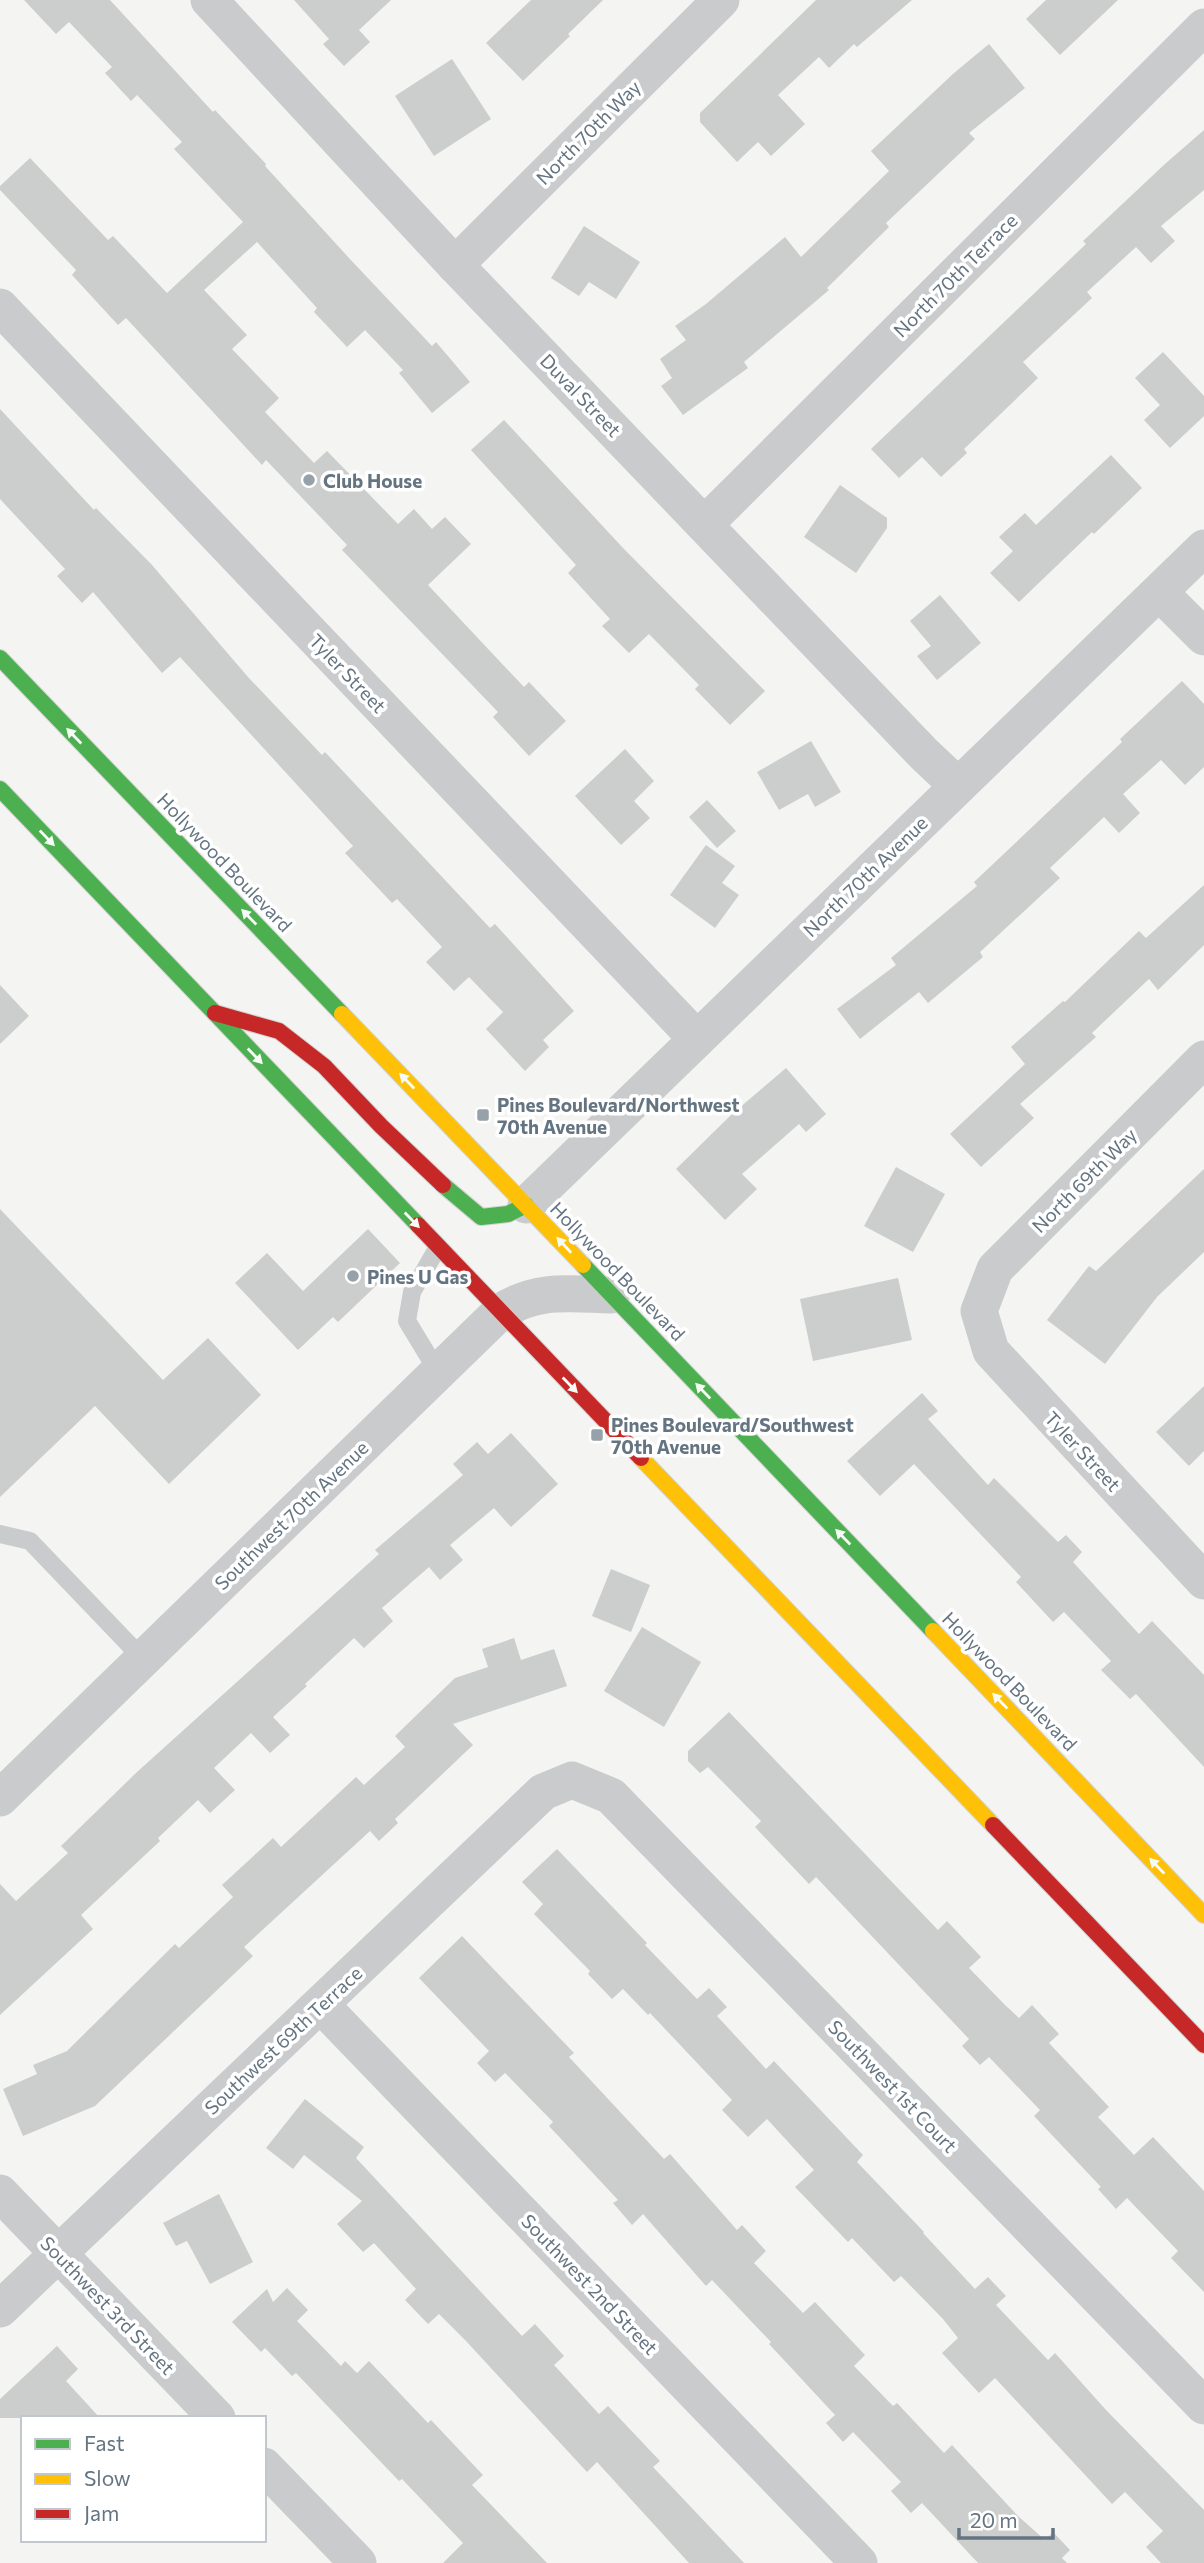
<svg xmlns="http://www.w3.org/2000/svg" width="1204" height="2563" font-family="Commissioner,sans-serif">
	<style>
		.building { fill: #cccecd }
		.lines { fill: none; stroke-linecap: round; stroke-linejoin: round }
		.fast-casing { stroke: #d1d2d2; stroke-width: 18 }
		.slow-casing { stroke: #d1d2d2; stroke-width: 18 }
		.jam-casing { stroke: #d1d2d2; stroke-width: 18 }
		.lane { stroke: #cacbcc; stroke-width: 18 }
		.street { stroke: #cacbcc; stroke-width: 37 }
		.fast { stroke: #4caf50; stroke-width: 16 }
		.slow { stroke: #ffc107; stroke-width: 16 }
		.jam { stroke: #c62828; stroke-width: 16 }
		.oneway { fill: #f6fbf6 }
		.poi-dot { fill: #96a1a9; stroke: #fff; stroke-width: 2.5 }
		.labels { text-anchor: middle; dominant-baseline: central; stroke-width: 7; stroke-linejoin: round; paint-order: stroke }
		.street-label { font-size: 19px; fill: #647481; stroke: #fff }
		.poi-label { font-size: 19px; font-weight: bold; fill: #647481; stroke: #fff; text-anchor: start }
	</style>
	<rect width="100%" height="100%" fill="#f4f4f2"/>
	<!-- building -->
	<g class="building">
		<polygon points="24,0 110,0 213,112 215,110 266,164 265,166 349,258 432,346 436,342 470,382 432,413 399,373 403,370 365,330 347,347 314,312 317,308 257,242 204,290 247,335 232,349 279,398 265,412 314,463 327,451 398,524 414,509 432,529 445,517 471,544 428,585 524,687 529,682 566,721 529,756 493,717 498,712 342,550 347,545 266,460 262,465 126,318 118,325 72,275 76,270 0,190 0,186 30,158 108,240 113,236 167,293 243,222 174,149 182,142 137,95 131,101 105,73 112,67 69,22 56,34"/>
		<polygon points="294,0 391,0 359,30 370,42 344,66 323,44 329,39"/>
		<polygon points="531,0 603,0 568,34 570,36 523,81 486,43"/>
		<polygon points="816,0 912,0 857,47 854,44 829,68 819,57 778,95 805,124 771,156 758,142 737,162 700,122 700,113"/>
		<polygon points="1046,0 1118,0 1060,55 1026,19"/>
		<polygon points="989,44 1025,88 969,133 975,139 886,223 889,227 827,288 829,290 744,362 748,368 683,415 661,386 672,378 660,359 686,340 675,326 706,304 785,237 801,257 889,171 871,151 954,73"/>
		<polygon points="452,59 491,119 434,156 395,96"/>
		<polygon points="1204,130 1204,190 1161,226 1175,241 1151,263 1136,247 1087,292 1092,298 1023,362 1038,378 964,449 967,453 941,477 922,457 899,478 871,449 1086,244 1083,241 1166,163"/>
		<polygon points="584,226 640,262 616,299 589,282 579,296 551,278"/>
		<polygon points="1163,352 1204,396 1204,416 1170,448 1144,420 1160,405 1135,378"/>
		<polygon points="0,409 94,510 96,508 152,565 248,677 322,755 325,752 490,928 495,924 574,1011 543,1040 549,1047 525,1071 486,1029 503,1012 469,977 454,991 426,962 442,947 397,899 392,903 345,853 353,846 180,657 162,673 93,592 82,603 57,576 65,569 0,499"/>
		<polygon points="504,420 624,549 765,691 730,725 695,689 699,685 649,634 629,653 602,626 610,619 568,573 576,565 471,450"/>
		<polygon points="1111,455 1142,488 1094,534 1092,532 1019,602 990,573 1013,551 999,537 1025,513 1036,525"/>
		<polygon points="840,485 887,518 887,528 856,573 804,537"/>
		<polygon points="940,595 981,643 937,680 917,656 931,646 910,621"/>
		<polygon points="1182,681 1204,704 1204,767 1185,785 1161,760 1123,794 1140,813 1119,833 1104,817 1050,868 1060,878 980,952 983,957 928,1003 919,992 860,1039 837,1009 896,965 891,958 977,886 974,882 1122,742 1120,739"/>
		<polygon points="811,741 841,792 815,807 808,794 779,810 757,772"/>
		<polygon points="625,749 654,781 634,801 650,818 621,845 575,796"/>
		<polygon points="707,800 736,831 717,848 689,817"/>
		<polygon points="706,845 735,866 722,883 739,895 715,928 670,895"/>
		<polygon points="1204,885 1204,945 1158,990 1149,979 1092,1033 1096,1037 1020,1104 1034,1118 981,1167 950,1134 1025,1064 1011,1047 1063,1001 1065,1002 1139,931 1146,938"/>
		<polygon points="0,985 29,1016 0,1044"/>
		<polygon points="786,1068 826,1114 806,1132 799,1124 742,1174 757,1189 725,1220 676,1169 731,1115"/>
		<polygon points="896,1167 945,1194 913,1252 864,1226"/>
		<polygon points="1204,1169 1204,1252 1157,1297 1105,1364 1047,1320 1089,1266 1096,1271"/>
		<polygon points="0,1209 163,1380 208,1338 261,1395 169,1484 95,1406 0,1497"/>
		<polygon points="368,1229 400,1263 338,1322 333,1317 298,1350 235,1283 267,1253 303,1291"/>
		<polygon points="898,1278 912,1340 813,1361 800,1299"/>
		<polygon points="1204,1386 1204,1451 1189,1466 1156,1432"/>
		<polygon points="922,1393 938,1411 928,1419 988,1485 994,1478 1058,1542 1066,1535 1082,1552 1073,1562 1139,1634 1152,1621 1204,1675 1204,1767 1136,1694 1130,1699 1101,1670 1111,1661 1064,1612 1053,1622 1016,1582 1021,1577 914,1464 880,1496 847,1461"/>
		<polygon points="511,1433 558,1484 511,1527 494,1508 450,1545 463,1560 440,1580 429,1567 382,1608 393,1621 364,1648 354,1638 305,1684 307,1686 273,1717 290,1735 270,1753 251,1733 214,1768 235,1790 210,1813 198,1800 158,1838 160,1841 81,1915 93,1929 0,2015 0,1884 16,1901 68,1853 61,1846 137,1772 379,1554 375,1550 463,1475 453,1464 477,1442 488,1454"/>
		<polygon points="611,1569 650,1585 631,1632 592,1616"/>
		<polygon points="642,1627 701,1662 664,1727 604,1691"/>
		<polygon points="514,1638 521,1660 554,1649 567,1686 453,1724 473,1745 395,1819 398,1823 379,1841 370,1831 244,1947 253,1956 95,2106 23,2136 3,2089 37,2074 33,2065 67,2051 175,1944 179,1948 233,1897 222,1885 273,1838 281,1847 356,1777 364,1785 405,1747 395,1736 455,1678 488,1667 482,1649"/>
		<polygon points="729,1712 938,1930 947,1921 981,1957 969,1968 1005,2005 1019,2018 1032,2005 1059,2034 1049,2043 1109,2107 1098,2117 1134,2155 1153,2137 1204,2191 1204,2292 1171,2258 1178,2251 1127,2198 1116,2209 1098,2189 1101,2187 1034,2116 1040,2110 989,2057 980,2065 962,2046 969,2039 816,1877 809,1884 755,1827 761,1821 708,1767 700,1773 688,1761 688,1751"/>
		<polygon points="557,1849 647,1943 645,1945 697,1999 709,1988 727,2007 717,2016 766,2069 774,2061 863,2155 857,2162 924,2232 923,2233 975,2289 988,2277 1006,2296 996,2305 1048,2360 1055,2353 1106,2410 1204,2510 1204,2563 1161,2563 1146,2547 1163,2531 1125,2492 1112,2504 995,2378 979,2393 942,2353 958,2338 943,2319 901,2276 894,2282 852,2238 848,2242 795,2187 814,2170 767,2119 748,2137 722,2110 732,2100 650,2013 648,2015 623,1989 612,1999 588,1974 590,1971 534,1914 543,1904 522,1882"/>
		<polygon points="462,1936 574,2053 569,2057 664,2159 670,2154 737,2230 742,2225 766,2251 754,2263 803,2313 815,2302 865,2355 854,2366 893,2406 897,2403 944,2453 952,2445 1018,2516 1045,2540 1053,2532 1070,2550 1062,2558 1067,2563 978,2563 922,2503 911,2513 891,2491 901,2482 853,2432 843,2442 826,2423 835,2415 769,2344 771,2342 712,2280 706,2286 643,2214 632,2225 613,2203 618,2200 549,2126 553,2122 505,2073 495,2082 477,2063 489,2051 419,1978"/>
		<polygon points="305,2099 364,2147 356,2158 522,2336 535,2324 564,2356 554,2365 599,2414 608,2406 660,2461 653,2467 744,2563 689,2563 597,2462 587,2472 466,2341 439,2314 428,2324 405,2300 416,2289 374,2243 363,2252 337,2224 362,2201 304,2155 293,2169 266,2148"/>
		<polygon points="219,2194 253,2262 210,2284 187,2241 176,2246 163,2223"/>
		<polygon points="287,2288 308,2310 297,2321 341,2366 345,2361 357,2373 369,2361 428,2423 431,2420 483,2475 472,2485 547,2563 443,2563 463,2543 402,2479 399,2481 296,2373 292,2376 265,2348 261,2352 232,2322 267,2289 273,2302"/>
		<polygon points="57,2346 78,2369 66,2381 100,2418 0,2418 0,2399"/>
	</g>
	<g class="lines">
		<!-- fast casing -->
		<g class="fast-casing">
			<g id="fast">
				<polyline points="0,658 342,1014"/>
				<polyline points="0,789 418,1225"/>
				<polyline points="443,1185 481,1217 508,1214 526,1205"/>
				<polyline points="583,1265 933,1631"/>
			</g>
		</g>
		<!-- slow casing -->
		<g class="slow-casing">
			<g id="slow">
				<polyline points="342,1014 583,1265"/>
				<polyline points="641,1458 993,1825"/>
				<polyline points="933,1631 1204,1915"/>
			</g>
		</g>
		<!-- jam casing -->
		<g class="jam-casing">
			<g id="jam">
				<polyline points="215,1013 279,1031 324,1066 381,1126 443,1185"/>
				<polyline points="418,1225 641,1458"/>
				<polyline points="993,1825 1204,2045"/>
			</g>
		</g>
		<!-- lane -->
		<g class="lane">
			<polyline points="438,1247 412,1292 407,1321 438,1372"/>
			<polyline points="0,1534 30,1541 143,1659"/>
		</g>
		<!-- street -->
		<g class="street">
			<polyline points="209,0 455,265 924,754 958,786"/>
			<polyline points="455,265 721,0"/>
			<polyline points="0,307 697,1039"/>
			<polyline points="705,524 1204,27"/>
			<polyline points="1160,593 1204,637"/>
			<polyline points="1204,1059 995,1269 979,1311 991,1351 1204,1581"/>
			<polyline points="526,1205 1204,548"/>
			<path d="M0,1798L500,1312C538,1288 569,1294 611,1295"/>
			<polyline points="321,2005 859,2563"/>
			<polyline points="0,2193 217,2418"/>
			<polyline points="0,2309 543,1792 572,1780 611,1796 1204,2406"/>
			<polyline points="264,2466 358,2563"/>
		</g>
		<!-- fast -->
		<use href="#fast" class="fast"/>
		<!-- slow -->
		<use href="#slow" class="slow"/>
		<!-- jam -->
		<use href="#jam" class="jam"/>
	</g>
	<!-- one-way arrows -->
	<defs><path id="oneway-solid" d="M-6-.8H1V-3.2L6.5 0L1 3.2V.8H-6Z" transform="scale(1.75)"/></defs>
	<g class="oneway">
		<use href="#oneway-solid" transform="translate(74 736) rotate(-134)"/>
		<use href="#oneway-solid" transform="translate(47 838) rotate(46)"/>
		<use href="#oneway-solid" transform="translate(249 917) rotate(-134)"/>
		<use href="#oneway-solid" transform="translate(255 1056) rotate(46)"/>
		<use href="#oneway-solid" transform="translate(407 1081) rotate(-134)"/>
		<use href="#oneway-solid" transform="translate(412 1220) rotate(46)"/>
		<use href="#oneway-solid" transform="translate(564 1245) rotate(-133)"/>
		<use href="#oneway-solid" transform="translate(570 1385) rotate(46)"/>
		<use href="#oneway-solid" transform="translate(703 1391) rotate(-134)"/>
		<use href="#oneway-solid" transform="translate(843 1537) rotate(-134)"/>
		<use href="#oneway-solid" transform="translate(1000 1701) rotate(-134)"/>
		<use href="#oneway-solid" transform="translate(1157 1866) rotate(-134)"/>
	</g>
	<!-- markers -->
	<g class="poi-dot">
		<circle cx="309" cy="480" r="7"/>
		<rect x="476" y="1108" width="14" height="14" rx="3.5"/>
		<circle cx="353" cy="1276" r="7"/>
		<rect x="590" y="1428" width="14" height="14" rx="3.5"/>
	</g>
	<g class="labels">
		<!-- street labels -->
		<g class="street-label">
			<text transform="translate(588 132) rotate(-45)">North 70th Way</text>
			<text transform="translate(955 275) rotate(-45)">North 70th Terrace</text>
			<text transform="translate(581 395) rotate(46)">Duval Street</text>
			<text transform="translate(348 673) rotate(46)">Tyler Street</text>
			<text transform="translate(225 862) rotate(46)">Hollywood Boulevard</text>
			<text transform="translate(865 876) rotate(-44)">North 70th Avenue</text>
			<text transform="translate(1084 1180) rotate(-45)">North 69th Way</text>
			<text transform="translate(618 1271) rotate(46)">Hollywood Boulevard</text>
			<text transform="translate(1083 1451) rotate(47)">Tyler Street</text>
			<text transform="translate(291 1515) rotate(-44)">Southwest 70th Avenue</text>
			<text transform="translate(1010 1681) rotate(46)">Hollywood Boulevard</text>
			<text transform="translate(283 2040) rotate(-43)">Southwest 69th Terrace</text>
			<text transform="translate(893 2086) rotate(46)">Southwest 1st Court</text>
			<text transform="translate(590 2284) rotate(46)">Southwest 2nd Street</text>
			<text transform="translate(108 2305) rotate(46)">Southwest 3rd Street</text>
		</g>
		<!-- poi labels -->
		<g class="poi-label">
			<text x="323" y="480">Club House</text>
			<text x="497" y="1104">Pines Boulevard/Northwest<tspan x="497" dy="22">70th Avenue</tspan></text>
			<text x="367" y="1276">Pines U Gas</text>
			<text x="611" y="1424">Pines Boulevard/Southwest<tspan x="611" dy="22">70th Avenue</tspan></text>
		</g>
	</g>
	<!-- legend -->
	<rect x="21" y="2416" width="245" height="126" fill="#ffffff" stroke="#c1c7cd" stroke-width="2"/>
	<rect x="35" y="2439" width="35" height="10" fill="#4caf50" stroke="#c1c7cd" stroke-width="2"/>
	<text x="84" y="2451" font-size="21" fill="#647481">Fast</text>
	<rect x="35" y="2474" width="35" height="10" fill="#ffc107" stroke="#c1c7cd" stroke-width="2"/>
	<text x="84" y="2486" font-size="21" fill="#647481">Slow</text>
	<rect x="35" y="2509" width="35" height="10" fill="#c62828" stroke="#c1c7cd" stroke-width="2"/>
	<text x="84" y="2521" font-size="21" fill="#647481">Jam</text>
	<!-- scale -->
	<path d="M959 2528v10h94v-10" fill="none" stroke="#647481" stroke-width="3.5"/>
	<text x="970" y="2528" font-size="21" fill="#647481" stroke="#ffffff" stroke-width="5" paint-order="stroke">20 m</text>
</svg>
